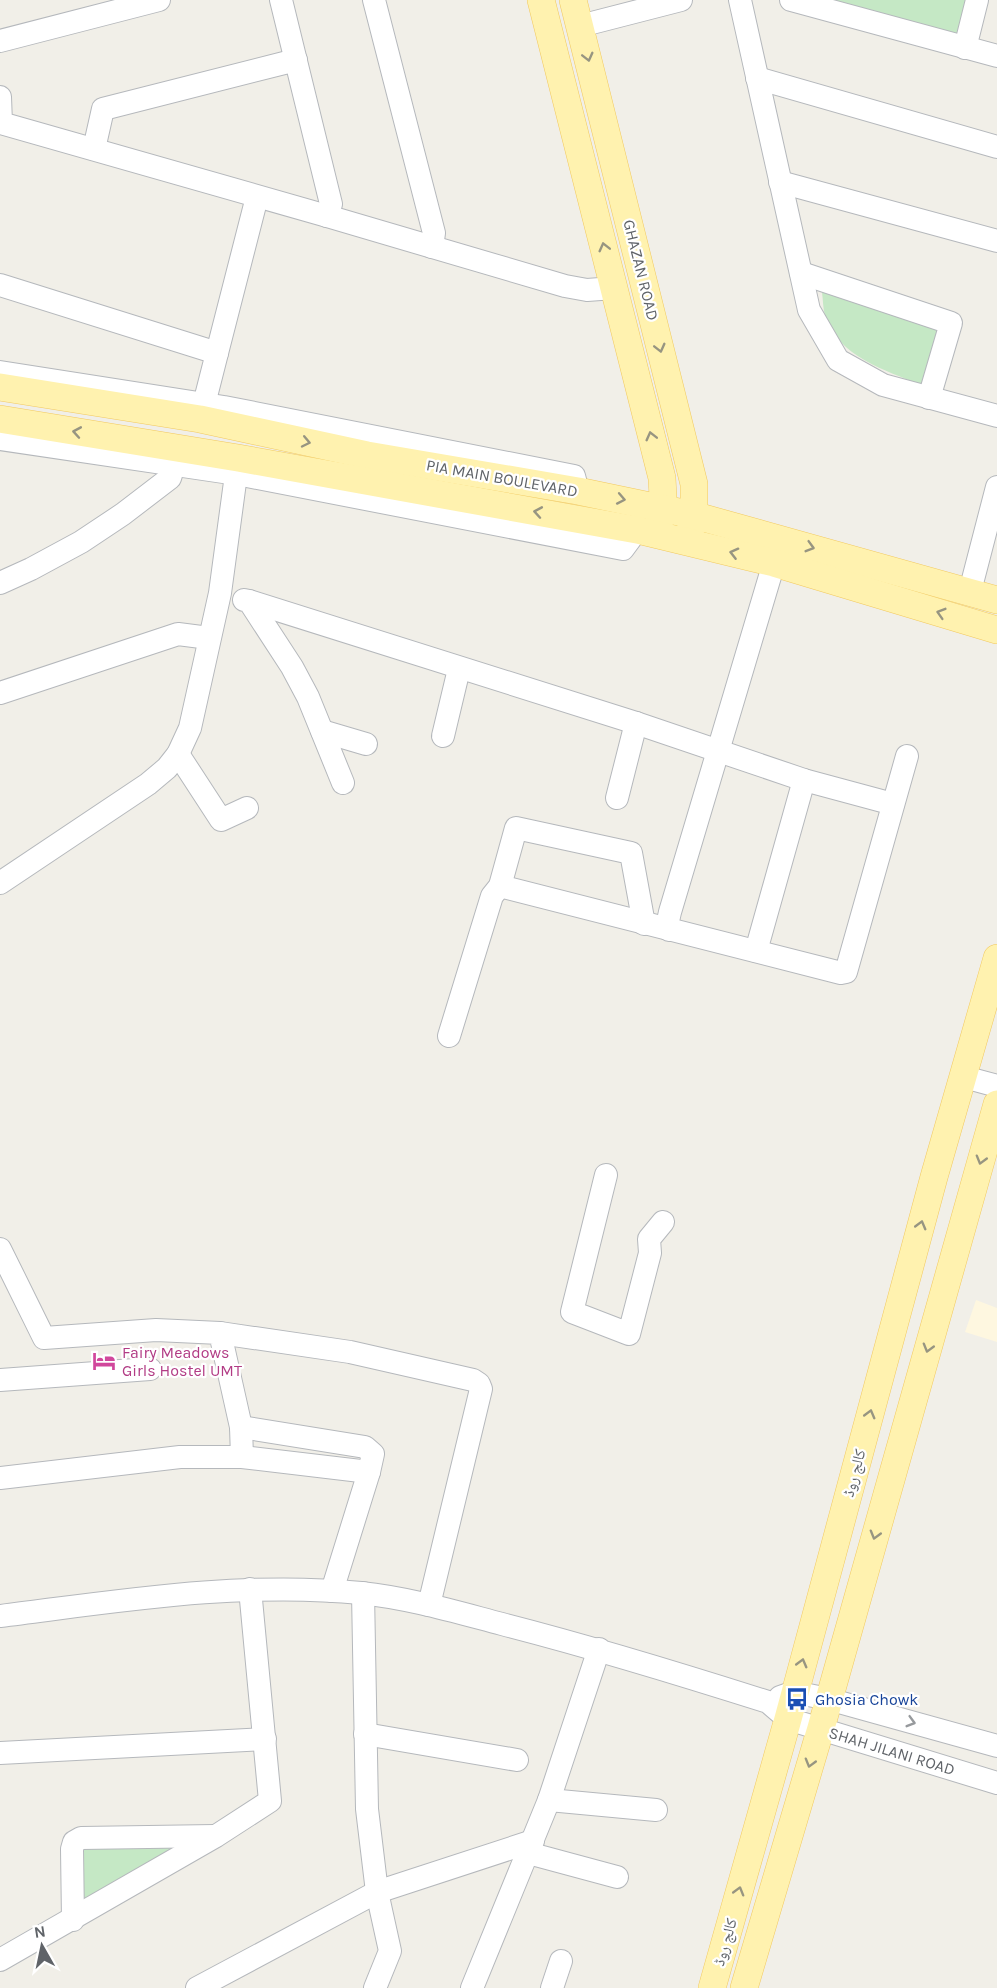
<svg xmlns="http://www.w3.org/2000/svg" width="997" height="1988" font-family="Karla,'Noto Naskh Arabic',sans-serif">
	<style>
		.commercial { fill: #fef7e0 }
		.green { fill: #c5e8c5 }
		.lines { fill: none; stroke-linecap: round; stroke-linejoin: round }
		.minor-casing { stroke: #b5b8bc; stroke-width: 24 }
		.major-casing { stroke: #f2c960; stroke-width: 28 }
		.minor { stroke: #fff; stroke-width: 22 }
		.major { stroke: #fff2af; stroke-width: 27 }
		.oneway { stroke: #979581 }
		.oneway2 { stroke: #979a9d }
		.labels { text-anchor: middle; dominant-baseline: central; stroke-width: 4.5; stroke-linejoin: round; paint-order: stroke }
		.street-label { font-size: 16px; fill: #5f6368; stroke: #fff }
		.hotel-label { font-size: 16px; fill: #b23c85; stroke: #fff; text-anchor: start }
		.transit-label { font-size: 16px; fill: #164399; stroke: #fff; text-anchor: start }
	</style>
	<rect width="100%" height="100%" fill="#f1efe8"/>
	<!-- commercial -->
	<polygon class="commercial" points="976,1300 997,1308 997,1342 965,1332"/>
	<!-- green -->
	<g class="green">
		<polygon points="830,0 966,0 957,36"/>
		<path d="M822,292L939,330L921,385C885,370 839,357 825,316C823,308 823,300 822,292Z"/>
		<polygon points="182,1844 83,1906 83,1848"/>
	</g>
	<g class="lines">
		<!-- minor casing -->
		<g class="minor-casing">
			<g id="minor">
				<polyline points="281,0 331,204 327,216"/>
				<polyline points="374,0 434,233 432,247"/>
				<polyline points="740,0 809,310 838,360 883,385 997,416"/>
				<polyline points="791,0 997,56"/>
				<polyline points="580,26 681,0"/>
				<polyline points="0,41 159,0"/>
				<polyline points="965,48 977,0"/>
				<polyline points="757,78 997,147"/>
				<polyline points="0,97 1,123 327,216 565,286 587,290 614,288"/>
				<polyline points="94,149 103,109 296,60"/>
				<polyline points="780,182 997,241"/>
				<polyline points="801,273 951,323 929,398"/>
				<polyline points="0,285 217,353 201,416"/>
				<polyline points="217,353 257,197"/>
				<polyline points="0,372 224,407 574,476 578,491"/>
				<polyline points="0,439 237,474 623,549 637,530"/>
				<polyline points="0,583 31,569 81,542 123,514 170,478 178,453"/>
				<polyline points="970,591 997,487"/>
				<polyline points="244,600 249,601 292,667 308,697 343,783"/>
				<polyline points="249,601 636,723 804,780 893,804"/>
				<polyline points="0,693 178,634 209,638"/>
				<polyline points="322,731 366,744"/>
				<polyline points="443,736 459,669"/>
				<polyline points="178,754 221,820 247,808"/>
				<polyline points="617,798 636,723"/>
				<polyline points="0,883 148,784 167,768 178,754 190,728 220,593 238,460"/>
				<polyline points="500,886 841,973 846,972 907,756"/>
				<polyline points="669,930 668,921 670,912 774,563"/>
				<polyline points="756,951 804,780"/>
				<polyline points="449,1036 492,896 500,886 516,828 631,853 644,924"/>
				<polyline points="964,1077 997,1086"/>
				<polyline points="606,1175 572,1312 629,1334 650,1253 649,1239 663,1222"/>
				<polyline points="0,1249 44,1338 156,1330 220,1333 241,1427 242,1457"/>
				<polyline points="220,1333 350,1352 473,1380 479,1384 481,1389 429,1605"/>
				<polyline points="0,1380 150,1369 105,1372"/>
				<polyline points="241,1427 365,1447 373,1454 369,1472 332,1591"/>
				<polyline points="0,1478 180,1457 242,1457 369,1472"/>
				<polyline points="363,1593 367,1809 377,1892 390,1951 375,1988"/>
				<path d="M0,1616C120,1601 240,1581 361,1593C409,1598 456,1612 502,1624C592,1647 680,1674 768,1702L788,1719L997,1783"/>
				<polyline points="780,1697 794,1692 828,1699 997,1746"/>
				<polyline points="365,1734 517,1760"/>
				<polyline points="0,1753 265,1739"/>
				<polyline points="549,1800 656,1810"/>
				<polyline points="528,1853 617,1877"/>
				<polyline points="73,1920 72,1849 74,1842 81,1838 215,1836"/>
				<polyline points="0,1960 216,1836 270,1801 250,1589"/>
				<polyline points="197,1988 377,1892 533,1841"/>
				<polyline points="472,1988 549,1800 599,1649"/>
				<polyline points="552,1988 561,1961"/>
			</g>
		</g>
		<!-- major casing -->
		<g class="major-casing">
			<g id="major">
				<polyline points="541,0 662,478 663,497 659,525"/>
				<polyline points="573,0 694,484 694,505 690,533"/>
				<polyline points="0,387 200,419 367,455 578,491 693,515 997,600"/>
				<polyline points="0,419 238,458 637,530 774,563 997,630"/>
				<polyline points="712,1988 788,1719 934,1177 997,958"/>
				<polyline points="744,1988 821,1728 997,1104"/>
			</g>
		</g>
		<!-- minor -->
		<use href="#minor" class="minor"/>
		<!-- major -->
		<use href="#major" class="major"/>
	</g>
	<!-- one-way arrows -->
	<defs><path id="oneway-chevron" d="M-2-3.5L2.5 0L-2 3.5" fill="none" stroke-width="1.6" stroke-linecap="round" stroke-linejoin="round" transform="scale(1.5)"/></defs>
	<g class="oneway">
		<use href="#oneway-chevron" transform="translate(588 57) rotate(76)"/>
		<use href="#oneway-chevron" transform="translate(604 247) rotate(-104)"/>
		<use href="#oneway-chevron" transform="translate(660 348) rotate(76)"/>
		<use href="#oneway-chevron" transform="translate(77 432) rotate(-170)"/>
		<use href="#oneway-chevron" transform="translate(651 436) rotate(-104)"/>
		<use href="#oneway-chevron" transform="translate(306 442) rotate(12)"/>
		<use href="#oneway-chevron" transform="translate(621 499) rotate(11)"/>
		<use href="#oneway-chevron" transform="translate(538 512) rotate(-170)"/>
		<use href="#oneway-chevron" transform="translate(810 547) rotate(16)"/>
		<use href="#oneway-chevron" transform="translate(734 553) rotate(-166)"/>
		<use href="#oneway-chevron" transform="translate(941 613) rotate(-163)"/>
		<use href="#oneway-chevron" transform="translate(981 1160) rotate(106)"/>
		<use href="#oneway-chevron" transform="translate(921 1225) rotate(-75)"/>
		<use href="#oneway-chevron" transform="translate(928 1348) rotate(106)"/>
		<use href="#oneway-chevron" transform="translate(870 1414) rotate(-75)"/>
		<use href="#oneway-chevron" transform="translate(875 1535) rotate(106)"/>
		<use href="#oneway-chevron" transform="translate(802 1663) rotate(-75)"/>
		<use href="#oneway-chevron" transform="translate(810 1763) rotate(106)"/>
		<use href="#oneway-chevron" transform="translate(739 1891) rotate(-74)"/>
	</g>
	<use class="oneway2" href="#oneway-chevron" transform="translate(911 1722) rotate(16)"/>
	<!-- icons -->
	<defs>
		<g id="hotel-bare" transform="scale(1.8)"><path d="M-6-4.5h1.5V1H6V5H4.5V3h-9V5H-6ZM-4 0a1.8 1.8 0 1 1 3.6 0ZM.5 0V-2.5h3Q6-2.5 6 0Z" fill="#d1479c" stroke="#fff" stroke-width="2.5" paint-order="stroke"/></g>
		<g id="bus-bare" transform="scale(1.8)"><path d="M-5-6H5V4H4V6H2V4H-2V6H-4V4H-5ZM-3.5-4V0h7V-4ZM-3.5 1.2v1.5H-2V1.2ZM2 1.2v1.5H3.5V1.2Z" fill="#1a4fb4" stroke="#fff" stroke-width="2.5" paint-order="stroke"/></g>
	</defs>
	<g fill-rule="evenodd">
		<use href="#hotel-bare" x="104" y="1361"/>
		<use href="#bus-bare" x="797" y="1699"/>
	</g>
	<g class="labels">
		<!-- street labels -->
		<g class="street-label">
			<text transform="translate(641 270) rotate(76)">GHAZAN ROAD</text>
			<text transform="translate(502 478) rotate(10)">PIA MAIN BOULEVARD</text>
			<text transform="translate(854 1473) rotate(-75)">کالج روڈ</text>
			<text transform="translate(892 1751) rotate(17)">SHAH JILANI ROAD</text>
			<text transform="translate(725 1942) rotate(-74)">کالج روڈ</text>
		</g>
		<!-- hotel labels -->
		<g class="hotel-label">
			<text x="122" y="1352">Fairy Meadows<tspan x="122" dy="18">Girls Hostel UMT</tspan></text>
		</g>
		<!-- transit labels -->
		<g class="transit-label">
			<text x="815" y="1699">Ghosia Chowk</text>
		</g>
	</g>
	<!-- north arrow -->
	<g transform="translate(42 1946) rotate(351)" stroke="#ffffff" stroke-width="4.5" paint-order="stroke">
	<path d="M0-4.5L10 22L0 15L-10 22Z" fill="#5f6368"/>
	<text y="-9" font-size="16" font-weight="bold" text-anchor="middle" fill="#5f6368">N</text>
	</g>
</svg>
